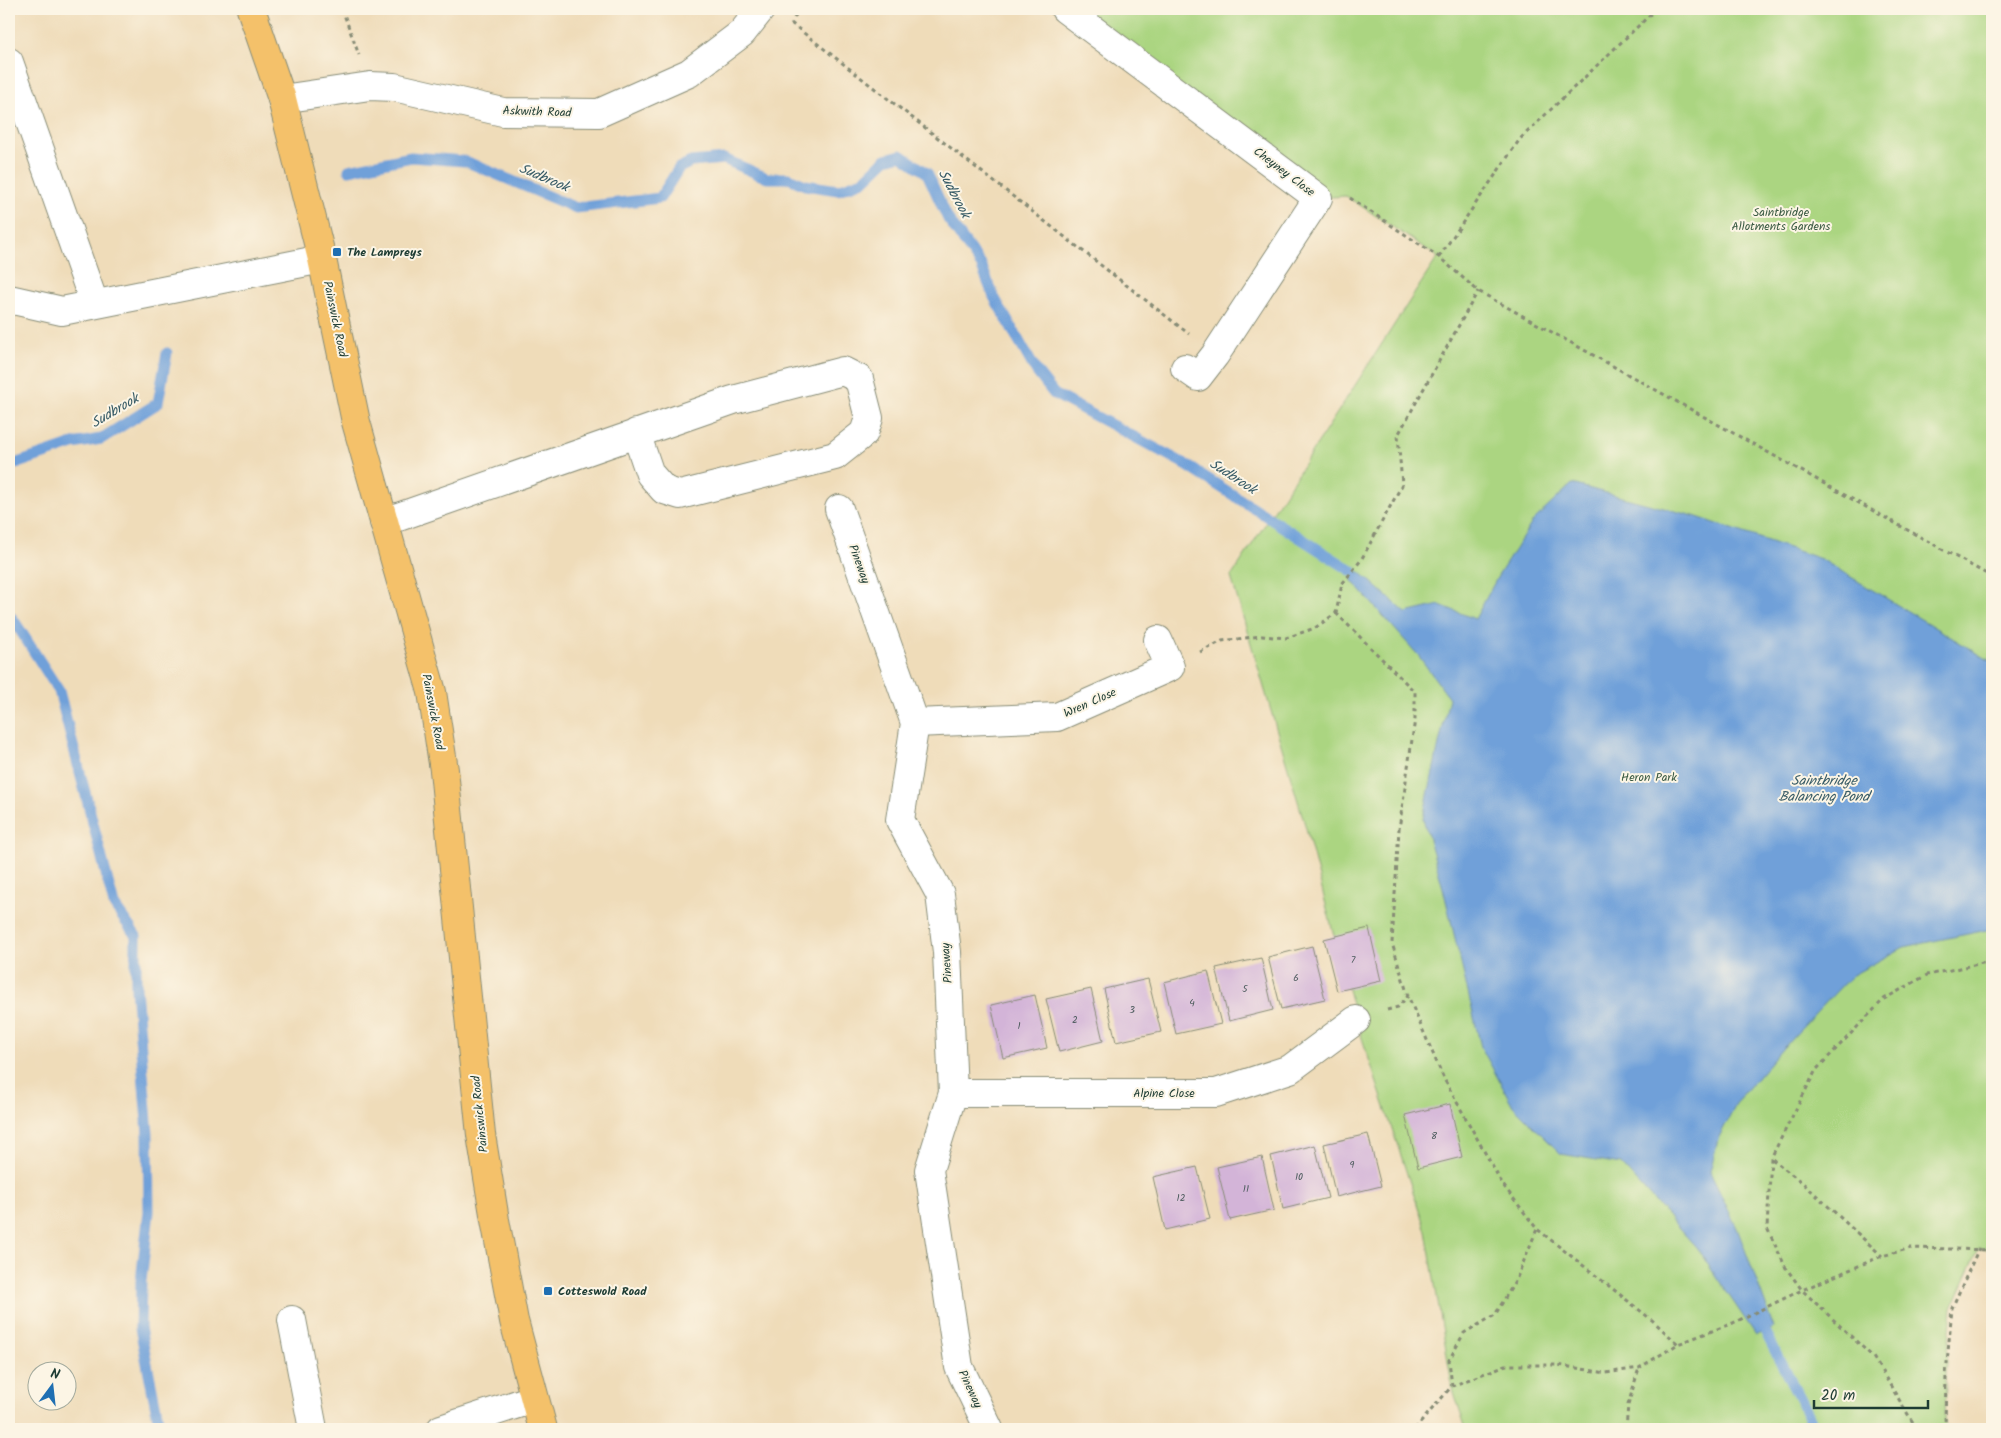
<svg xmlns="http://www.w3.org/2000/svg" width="2001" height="1438" font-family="Kalam,sans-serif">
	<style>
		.green { fill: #abd581; stroke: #65895a }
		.water { fill: #70a0d9; stroke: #486e86 }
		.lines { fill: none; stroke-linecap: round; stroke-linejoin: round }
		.stream { stroke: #70a0d9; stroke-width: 11 }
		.building { fill: #d3b4d8 }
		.minor-casing { stroke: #878c76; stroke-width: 30 }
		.major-casing { stroke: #878c76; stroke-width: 30 }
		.path { stroke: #878c76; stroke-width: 3; stroke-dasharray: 4 4; stroke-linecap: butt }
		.minor { stroke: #fff; stroke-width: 28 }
		.major { stroke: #f4c16b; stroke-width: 28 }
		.poi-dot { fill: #1f6fb2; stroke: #fcf5e5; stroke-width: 2 }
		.labels { text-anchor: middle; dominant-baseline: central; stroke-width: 4; stroke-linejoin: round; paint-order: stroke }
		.number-label { font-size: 10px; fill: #4c5b5d }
		.street-label { font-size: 12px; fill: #1f3d34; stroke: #fcf5e5 }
		.park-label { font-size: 12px; fill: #3b5b43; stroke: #fcf5e5 }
		.poi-label { font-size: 12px; font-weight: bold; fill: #1f3d34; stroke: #fcf5e5; text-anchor: start }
		.water-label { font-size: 14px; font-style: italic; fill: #375b66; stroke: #fcf5e5 }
	</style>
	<rect width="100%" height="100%" fill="#fcf5e5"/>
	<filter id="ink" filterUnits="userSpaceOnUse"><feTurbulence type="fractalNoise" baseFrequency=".02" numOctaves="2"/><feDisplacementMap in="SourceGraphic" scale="10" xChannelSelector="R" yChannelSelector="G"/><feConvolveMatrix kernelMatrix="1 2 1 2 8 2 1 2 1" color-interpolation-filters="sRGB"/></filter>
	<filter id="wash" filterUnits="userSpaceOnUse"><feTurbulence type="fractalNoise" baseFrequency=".0096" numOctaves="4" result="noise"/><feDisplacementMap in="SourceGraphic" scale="20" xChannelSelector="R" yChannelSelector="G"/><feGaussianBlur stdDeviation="1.12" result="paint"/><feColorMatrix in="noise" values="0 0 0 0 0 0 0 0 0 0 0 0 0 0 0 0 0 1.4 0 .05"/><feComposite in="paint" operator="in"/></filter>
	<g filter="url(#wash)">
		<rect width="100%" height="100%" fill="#efdcb9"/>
		<!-- green -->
		<polygon class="green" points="1065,9 1992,9 1992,1250 1979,1248 1952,1308 1946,1374 1945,1429 1466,1429 1452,1386 1426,1231 1356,1020 1306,828 1231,577 1438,257 1346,196 1318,198"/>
		<!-- water -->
		<polygon class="water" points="1572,484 1694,516 1821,559 1992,662 1992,929 1904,947 1851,976 1783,1048 1739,1099 1718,1139 1710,1172 1737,1228 1774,1328 1756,1335 1696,1247 1621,1164 1561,1154 1513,1106 1481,1047 1443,888 1423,818 1449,698 1418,655 1352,581 1352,571 1360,572 1406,613 1440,605 1475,619 1498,576 1533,521"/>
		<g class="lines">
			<!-- stream -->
			<g class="stream">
				<polyline points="349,170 411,157 465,161 576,208 660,198 679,168 691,162 724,159 767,178 789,178 805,185 838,190 863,181 886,159 901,155 927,173 948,219 981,265 994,297 1036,371 1054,394 1183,463 1352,571"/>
				<polyline points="9,466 73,444 101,439 158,403 167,353"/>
				<polyline points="9,616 13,619 59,691 114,905 136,936 136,988 148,1134 149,1212 141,1281 140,1328 160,1429"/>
				<polyline points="1765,1331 1815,1429"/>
			</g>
		</g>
		<g id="blocks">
			<!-- building -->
			<g class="building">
				<polygon points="1369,928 1381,981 1337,991 1324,939"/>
				<polygon points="1312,946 1325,999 1281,1009 1268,957"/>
				<polygon points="1261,958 1273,1010 1229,1021 1216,968"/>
				<polygon points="1208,971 1221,1024 1176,1034 1164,982"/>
				<polygon points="1148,979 1161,1032 1116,1042 1104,989"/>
				<polygon points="1091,989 1103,1041 1059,1052 1046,999"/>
				<polygon points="1035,995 1047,1048 1003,1058 991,1005"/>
				<polygon points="1450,1104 1462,1157 1418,1168 1405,1115"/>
				<polygon points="1368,1134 1381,1186 1336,1197 1324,1144"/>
				<polygon points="1315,1145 1328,1198 1283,1209 1271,1156"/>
				<polygon points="1262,1157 1274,1210 1230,1220 1217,1167"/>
				<polygon points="1197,1167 1210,1219 1165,1230 1153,1177"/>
			</g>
		</g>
	</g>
	<g filter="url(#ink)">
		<use href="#blocks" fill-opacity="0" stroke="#878c76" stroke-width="1"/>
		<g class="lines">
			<!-- minor casing -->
			<g class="minor-casing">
				<g id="minor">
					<polyline points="1065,9 1318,198 1215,355 1198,377 1185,368"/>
					<polyline points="9,62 94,303"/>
					<polyline points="282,99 370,86 394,87 503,112 599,113 689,73 742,33 761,9"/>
					<polyline points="9,299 62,311 322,259"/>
					<polyline points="839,509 915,723 900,820 940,894 947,952 953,1093 929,1170 959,1367 989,1429"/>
					<polyline points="384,522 733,400 843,371 859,379 869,418 864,433 835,456 680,495 664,490 650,474 636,433"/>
					<polyline points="915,723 1057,717 1170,667 1158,640"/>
					<polyline points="953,1093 1216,1093 1290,1069 1356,1020"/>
					<polyline points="292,1320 313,1429"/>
					<polyline points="441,1429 533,1399"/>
				</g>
			</g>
			<!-- major casing -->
			<g class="major-casing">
				<polyline id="major" points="251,9 282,99 322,259 356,422 432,692 444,770 481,1135 495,1220 514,1321 543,1429"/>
			</g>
			<!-- path -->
			<g class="path">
				<polyline points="342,9 359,55"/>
				<polyline points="794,18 799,9"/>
				<polyline points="791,23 1189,334"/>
				<polyline points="1350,198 1439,257 1478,291 1992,577"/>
				<polyline points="1439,257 1520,139 1656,9"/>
				<polyline points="1336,613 1415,692 1415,719 1399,829 1392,943 1408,996 1444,1079 1503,1185 1537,1229 1652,1320 1678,1344"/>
				<polyline points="1200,652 1222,641 1262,636 1286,638 1315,628 1336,613 1342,584 1361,560 1402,485 1398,435 1478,291"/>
				<polyline points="1387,1010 1398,1007 1408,996"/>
				<polyline points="1772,1159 1804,1184 1882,1256"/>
				<polyline points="1452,1386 1449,1360 1464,1333 1495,1315 1516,1280 1537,1229"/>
				<polyline points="1415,1429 1452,1386 1506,1365 1558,1365 1606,1373 1639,1368 1678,1344 1733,1323 1802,1290 1882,1256 1911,1248 1992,1250"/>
				<polyline points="1626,1429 1628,1405 1639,1368"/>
				<polyline points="1917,1429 1873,1357 1802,1290 1786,1268 1767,1228 1771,1158 1816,1070 1884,999 1927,975 1992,961"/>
				<polyline points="1945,1429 1946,1374 1952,1308 1979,1248"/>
			</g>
			<!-- minor -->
			<use href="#minor" class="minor"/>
			<!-- major -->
			<use href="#major" class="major"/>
		</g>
	</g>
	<!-- markers -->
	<g class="poi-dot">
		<rect x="332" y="247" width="10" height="10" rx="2.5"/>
		<rect x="543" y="1286" width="10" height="10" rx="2.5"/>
	</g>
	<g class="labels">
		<!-- number labels -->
		<g class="number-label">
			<text x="1353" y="960">7</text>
			<text x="1296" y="978">6</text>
			<text x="1245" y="989">5</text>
			<text x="1192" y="1003">4</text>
			<text x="1132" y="1010">3</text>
			<text x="1075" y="1020">2</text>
			<text x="1019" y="1026">1</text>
			<text x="1434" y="1136">8</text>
			<text x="1352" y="1165">9</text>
			<text x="1299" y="1177">10</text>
			<text x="1246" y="1189">11</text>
			<text x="1181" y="1198">12</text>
		</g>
		<!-- street labels -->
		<g class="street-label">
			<text transform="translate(537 112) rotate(2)">Askwith Road</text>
			<text transform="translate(1284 172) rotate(37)">Cheyney Close</text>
			<text transform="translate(335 319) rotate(78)">Painswick Road</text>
			<text transform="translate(859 564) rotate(70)">Pineway</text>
			<text transform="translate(1090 703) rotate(-24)">Wren Close</text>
			<text transform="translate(433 712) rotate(79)">Painswick Road</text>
			<text transform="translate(947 963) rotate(-94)">Pineway</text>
			<text x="1164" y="1093">Alpine Close</text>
			<text transform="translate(480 1114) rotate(-96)">Painswick Road</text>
			<text transform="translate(970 1389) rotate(65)">Pineway</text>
		</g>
		<!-- park labels -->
		<g class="park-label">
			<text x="1781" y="212">Saintbridge<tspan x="1781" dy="14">Allotments Gardens</tspan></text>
			<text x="1649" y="777">Heron Park</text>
		</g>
		<!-- poi labels -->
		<g class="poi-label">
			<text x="347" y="252">The Lampreys</text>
			<text x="558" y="1291">Cotteswold Road</text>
		</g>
		<!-- water labels -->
		<g class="water-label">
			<text transform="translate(544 178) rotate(23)">Sudbrook</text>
			<text transform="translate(954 194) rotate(62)">Sudbrook</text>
			<text transform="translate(115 411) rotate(-31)">Sudbrook</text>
			<text transform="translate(1233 477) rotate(33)">Sudbrook</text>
			<text x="1824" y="781">Saintbridge<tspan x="1824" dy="16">Balancing Pond</tspan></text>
		</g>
	</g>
	<!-- margin -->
	<rect width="2001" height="1438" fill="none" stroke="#fcf5e5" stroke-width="30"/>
	<!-- north arrow -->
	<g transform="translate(52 1386) rotate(15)"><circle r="24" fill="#fcf5e5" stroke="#a4ab9e"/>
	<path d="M0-4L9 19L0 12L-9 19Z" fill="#1f6fb2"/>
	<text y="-8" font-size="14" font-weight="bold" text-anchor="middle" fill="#1f3d34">N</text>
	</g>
	<!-- scale -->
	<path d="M1814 1400v8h114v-8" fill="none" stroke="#1f3d34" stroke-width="2.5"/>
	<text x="1821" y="1400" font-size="15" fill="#1f3d34" stroke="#fcf5e5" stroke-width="4" paint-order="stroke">20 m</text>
</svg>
